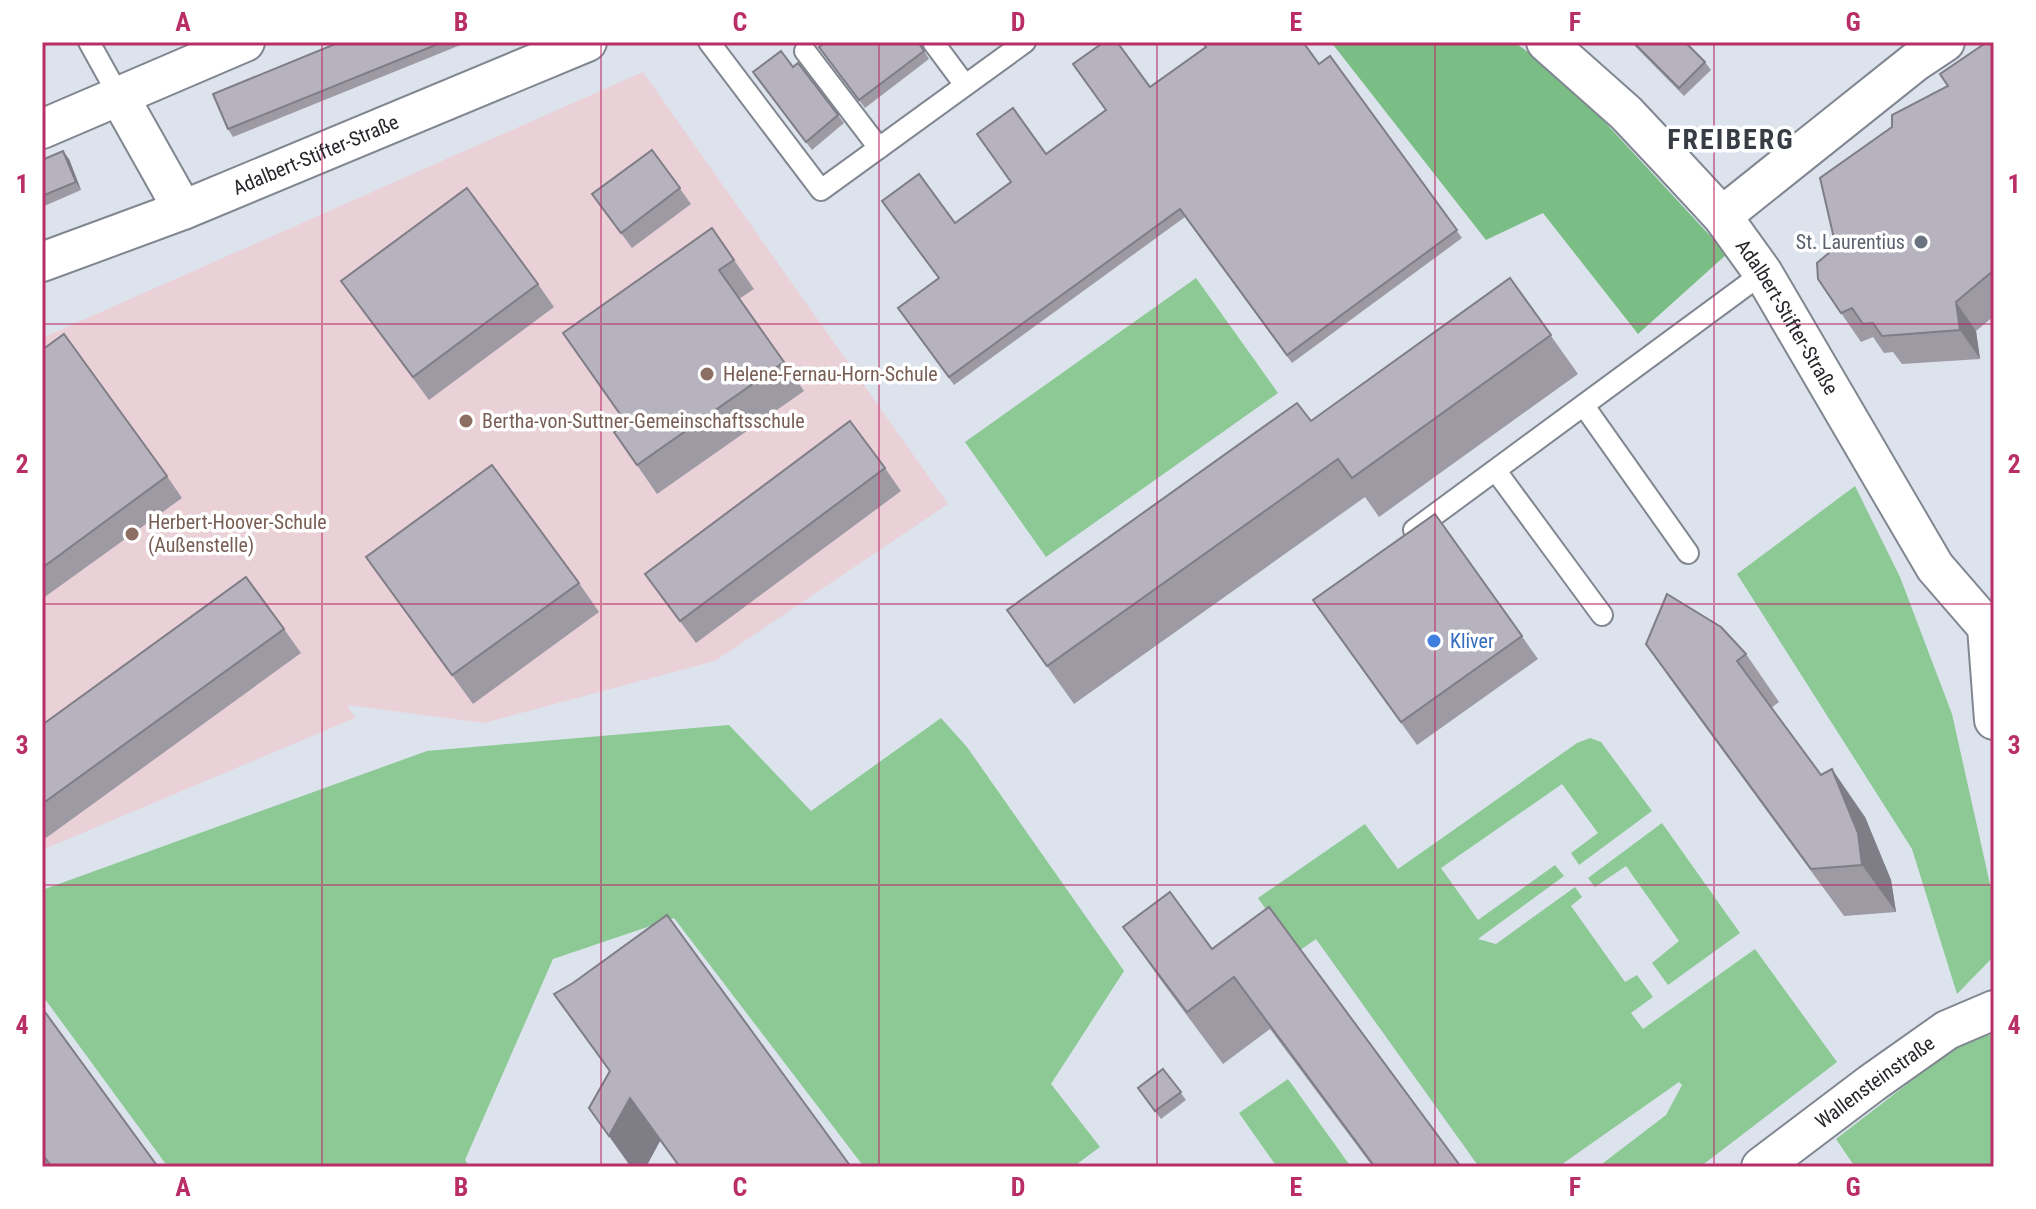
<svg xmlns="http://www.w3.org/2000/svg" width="2036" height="1209" font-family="'Roboto Condensed',sans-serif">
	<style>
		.education { fill: #ead1d8 }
		.green { fill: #8cc995 }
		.forest { fill: #7abe85 }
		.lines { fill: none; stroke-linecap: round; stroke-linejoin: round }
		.lane-casing { stroke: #818791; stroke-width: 24 }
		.street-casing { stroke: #818791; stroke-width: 42 }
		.lane { stroke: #fff; stroke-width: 20 }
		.street { stroke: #fff; stroke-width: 38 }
		.wall { fill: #9d9aa3 }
		.shaded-wall { fill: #7f7d85 }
		.building { fill: #b6b3be; stroke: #7f7d85; stroke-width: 2 }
		.grid { fill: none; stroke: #b92e67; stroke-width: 2; stroke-opacity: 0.55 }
		.worship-dot { fill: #6b7280; stroke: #fff; stroke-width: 3 }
		.education-dot { fill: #8d6e63; stroke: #fff; stroke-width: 3 }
		.shop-dot { fill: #3f7fe0; stroke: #fff; stroke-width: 3 }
		.labels { text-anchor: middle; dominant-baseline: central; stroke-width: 7; stroke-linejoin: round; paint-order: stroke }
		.street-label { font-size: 20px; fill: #25272b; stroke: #fff }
		.worship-label { font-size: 20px; fill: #5b616d; stroke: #fff; text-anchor: end }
		.education-label { font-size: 20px; fill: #785e54; stroke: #fff; text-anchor: start }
		.shop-label { font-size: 20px; fill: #366cbe; stroke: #fff; text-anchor: start }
		.district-label { font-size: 28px; font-weight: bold; letter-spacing: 2px; fill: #383d45; stroke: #fff }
		.neatline { fill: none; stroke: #b92e67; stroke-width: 3 }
		.grid-label { font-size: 26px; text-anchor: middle; font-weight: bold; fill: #b92e67 }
	</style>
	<rect width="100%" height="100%" fill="#dce3ed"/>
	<!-- education -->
	<polygon class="education" points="643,72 948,504 715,661 484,723 347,705 355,718 42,850 42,338"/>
	<!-- green -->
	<g class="green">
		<polygon points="1196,278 1278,393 1046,557 965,442"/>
		<polygon points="1855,486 1900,577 1952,714 1994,902 1994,956 1957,994 1912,849 1737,574"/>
		<polygon points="941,718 967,747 1124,971 1051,1084 1100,1147 1073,1167 864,1167 674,918 553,959 465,1160 470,1167 168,1167 42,995 42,890 427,751 729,725 811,811"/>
		<polygon points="1590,738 1601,742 1652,811 1579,865 1571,853 1598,833 1562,784 1441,868 1478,920 1555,865 1564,876 1478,939 1496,944 1575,887 1582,897 1571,906 1625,982 1637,975 1653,997 1631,1013 1643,1029 1755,949 1837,1062 1700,1167 1598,1167 1666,1115 1682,1085 1679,1082 1558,1167 1479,1167 1316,939 1296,953 1258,898 1365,824 1398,869 1577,743"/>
		<polygon points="1662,823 1740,933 1668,985 1652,963 1679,941 1626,866 1595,887 1588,878"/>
		<polygon points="1993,1034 1994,1167 1855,1167 1836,1139 1963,1041"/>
		<polygon points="1288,1079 1351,1167 1277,1167 1239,1113"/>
	</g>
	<!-- forest -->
	<polygon class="forest" points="1331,42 1514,42 1563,77 1727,254 1638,334 1543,213 1486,240"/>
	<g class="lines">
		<!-- lane casing -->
		<g class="lane-casing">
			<g id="lane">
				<polyline points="89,42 120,98"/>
				<polyline points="709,42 821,190 1025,42"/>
				<polyline points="933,42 965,85"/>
				<polyline points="805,51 879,148"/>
				<polyline points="1584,406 1688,553"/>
				<polyline points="1496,471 1602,615"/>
				<polyline points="1414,530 1763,273"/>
			</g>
		</g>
		<!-- street casing -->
		<g class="street-casing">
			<g id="street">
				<path id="s1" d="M1546,42L1626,113L1673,163L1722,216L1763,273L1935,567L1987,627L1994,720"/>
				<polyline points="120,98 183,210"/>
				<polyline points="42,129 245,42"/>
				<polyline points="1722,216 1915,62 1945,42"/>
				<path id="s2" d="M42,262L183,210L587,42"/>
				<path id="s3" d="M1761,1167L1872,1083L1947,1030L1994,1010"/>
			</g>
		</g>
		<!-- lane -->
		<use href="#lane" class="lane"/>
		<!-- street -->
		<use href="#street" class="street"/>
	</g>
	<!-- wall -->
	<g class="wall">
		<polygon points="340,42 468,42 233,137 228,129"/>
		<polygon points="826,42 921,42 920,44 929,59 865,108 819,47"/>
		<polygon points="1631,42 1685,42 1705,62 1711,70 1684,96"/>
		<polygon points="1994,42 1994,316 1976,331 1980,359 1902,364 1893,352 1884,353 1873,337 1861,342 1841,313 1836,247 1948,86"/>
		<polygon points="1330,56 1462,238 1292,363 1185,217 954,385 898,308 939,278 955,223 1106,110 1150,87 1319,64"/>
		<polygon points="798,63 844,123 812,150 753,72 793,67"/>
		<polygon points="652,150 691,204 632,248 592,194"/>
		<polygon points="69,159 81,190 42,207 42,160"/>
		<polygon points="712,228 754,289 739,299 804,391 657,494 614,432 626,424"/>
		<polygon points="1510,278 1578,374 1379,517 1365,497 1074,704 1007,610 1311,421"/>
		<polygon points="341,281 538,284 554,307 429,400"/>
		<polygon points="42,350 167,476 182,498 42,599"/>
		<polygon points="885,468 901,491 696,643 645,574"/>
		<polygon points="1435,514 1538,659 1417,745 1313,600"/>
		<polygon points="366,557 579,583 599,612 473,704"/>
		<polygon points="284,629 301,653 46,838 42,832 42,725"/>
		<polygon points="1646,644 1746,654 1779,702 1771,708 1821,775 1865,817 1891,880 1896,912 1844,916 1679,691"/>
		<polygon points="1123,927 1212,949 1461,1167 1373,1167 1270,1029 1223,1064 1160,979"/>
		<polygon points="554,994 851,1167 679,1167 660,1141 646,1167 631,1167 589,1108 609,1071"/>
		<polygon points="42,1008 158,1167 42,1167"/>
		<polygon points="1163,1069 1186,1100 1161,1119 1138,1088"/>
	</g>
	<!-- shaded-wall -->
	<g class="shaded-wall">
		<polygon points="63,151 69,159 81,190 76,182"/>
		<polygon points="1956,302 1976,331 1980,359 1960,330"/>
		<polygon points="1832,769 1865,817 1891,880 1896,912 1862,865"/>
		<polygon points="630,1098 660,1141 646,1167 631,1167 609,1136"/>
	</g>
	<!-- building -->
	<g class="building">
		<polygon points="340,42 443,42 228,129 213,94"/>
		<polygon points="826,42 918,42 924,51 859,100 819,47"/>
		<polygon points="1104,42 1117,42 1150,87 1206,47 1202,42 1303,42 1319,64 1330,56 1457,230 1287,355 1180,209 949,377 898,308 939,278 882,201 919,174 955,223 1011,182 977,134 1013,108 1046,154 1106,110 1073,64"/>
		<polygon points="1633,42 1685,42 1705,62 1679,88"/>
		<polygon points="1987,42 1994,42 1994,270 1956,302 1960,330 1882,336 1873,323 1863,324 1852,308 1841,313 1818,279 1817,263 1836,247 1820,178 1892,127 1892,115 1948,86 1940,74"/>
		<polygon points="781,51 793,67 798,63 838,115 806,142 753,72"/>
		<polygon points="652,150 680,188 621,233 592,194"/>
		<polygon points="63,151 76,182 42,196 42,160"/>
		<polygon points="467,188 538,284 413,377 341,281"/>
		<polygon points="712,228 734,260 719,270 784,362 637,465 614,432 627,424 563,333"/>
		<polygon points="1510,278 1551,335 1352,478 1338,459 1047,666 1007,610 1297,403 1311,421"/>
		<polygon points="64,334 167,476 42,568 42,350"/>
		<polygon points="850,421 885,468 680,621 645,574"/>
		<polygon points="492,465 579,583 452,675 366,557"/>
		<polygon points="1435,514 1522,636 1401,722 1313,600"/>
		<polygon points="246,577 284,629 42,804 42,725"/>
		<polygon points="1667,594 1721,627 1746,654 1737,661 1821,775 1832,769 1858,833 1862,865 1811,869 1646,644"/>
		<polygon points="1170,892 1212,949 1269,907 1461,1167 1375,1167 1234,977 1187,1012 1123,927"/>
		<polygon points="667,915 851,1167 680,1167 630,1098 609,1136 589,1108 610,1071 554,994 573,983"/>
		<polygon points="42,1008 158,1167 52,1167 42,1154"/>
		<polygon points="1163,1069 1181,1092 1155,1111 1138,1088"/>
	</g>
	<!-- grid -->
	<path class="grid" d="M322,42V1167M601,42V1167M879,42V1167M1157,42V1167M1435,42V1167M1714,42V1167M42,324H1994M42,604H1994M42,885H1994"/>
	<!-- markers -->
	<circle class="worship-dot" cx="1921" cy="242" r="8"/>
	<g class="education-dot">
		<circle cx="707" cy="374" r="8"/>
		<circle cx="466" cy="421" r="8"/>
		<circle cx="132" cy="534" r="8"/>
	</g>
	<circle class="shop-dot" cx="1434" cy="641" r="8"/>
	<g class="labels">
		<!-- street labels -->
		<g class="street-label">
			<text stroke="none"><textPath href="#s2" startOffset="294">Adalbert-Stifter-Straße</textPath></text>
			<text stroke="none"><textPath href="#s1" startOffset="368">Adalbert-Stifter-Straße</textPath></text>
			<text stroke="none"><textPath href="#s3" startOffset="142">Wallensteinstraße</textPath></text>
		</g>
		<!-- worship labels -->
		<g class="worship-label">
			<text x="1905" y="242">St. Laurentius</text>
		</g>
		<!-- education labels -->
		<g class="education-label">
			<text x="723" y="374">Helene-Fernau-Horn-Schule</text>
			<text x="482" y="421">Bertha-von-Suttner-Gemeinschaftsschule</text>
			<text x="148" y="522">Herbert-Hoover-Schule<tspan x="148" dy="23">(Außenstelle)</tspan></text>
		</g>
		<!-- shop labels -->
		<g class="shop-label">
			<text x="1450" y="641">Kliver</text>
		</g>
		<!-- district labels -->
		<g class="district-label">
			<text x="1731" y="139">FREIBERG</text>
		</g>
	</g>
	<!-- border -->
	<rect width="2036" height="1209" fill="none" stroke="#ffffff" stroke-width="88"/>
	<rect x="44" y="44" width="1948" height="1121" class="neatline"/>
	<g class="grid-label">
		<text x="183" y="31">A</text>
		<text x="461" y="31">B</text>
		<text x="740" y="31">C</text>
		<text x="1018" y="31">D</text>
		<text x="1296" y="31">E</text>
		<text x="1575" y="31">F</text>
		<text x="1853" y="31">G</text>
		<text x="22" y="193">1</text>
		<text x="2014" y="193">1</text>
		<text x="22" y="473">2</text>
		<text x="2014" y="473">2</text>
		<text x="22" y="754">3</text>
		<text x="2014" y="754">3</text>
		<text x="22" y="1034">4</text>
		<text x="2014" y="1034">4</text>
		<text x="183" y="1196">A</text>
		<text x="461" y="1196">B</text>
		<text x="740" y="1196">C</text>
		<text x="1018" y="1196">D</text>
		<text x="1296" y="1196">E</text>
		<text x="1575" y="1196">F</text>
		<text x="1853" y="1196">G</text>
	</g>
</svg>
